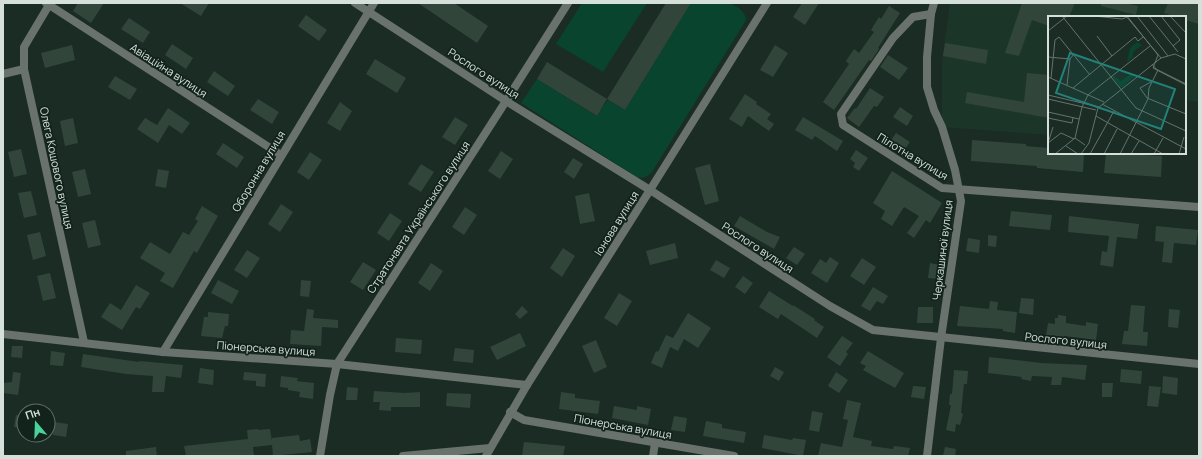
<svg xmlns="http://www.w3.org/2000/svg" width="1202" height="459" font-family="Manrope,sans-serif">
	<style>
		.built { fill: #1b3529 }
		.green { fill: #09442e }
		.building { fill: #32453b }
		.lines { fill: none; stroke-linecap: round; stroke-linejoin: round }
		.minor { stroke: #69726d; stroke-width: 8 }
		.tertiary { stroke: #69726d; stroke-width: 8 }
		.labels { text-anchor: middle; dominant-baseline: central; stroke-width: 3.5; stroke-linejoin: round; paint-order: stroke }
		.street-label { font-size: 11px; fill: #d5e0da; stroke: #11231a }
		.inset-road { fill: none; stroke: #65746d; stroke-width: 1 }
		.view { fill: #238179; fill-opacity: 0.15; stroke: #238179; stroke-width: 2 }
		.inset-edge { fill: none; stroke: #d5e0da; stroke-width: 2 }
	</style>
	<rect width="100%" height="100%" fill="#1a2c24"/>
	<!-- built -->
	<polygon class="built" points="950,3 1199,3 1199,102 1185,100 1185,17 1049,17 1049,135 942,127 942,61"/>
	<!-- green -->
	<g class="green">
		<polygon points="582,3 647,3 603,72 556,44"/>
		<path d="M691,3C700,3 722,1 729,3C736,5 746,12 746,20L652,172C647,177 643,179 637,177L521,103L537,79L596,116L608,100L625,110Z"/>
	</g>
	<!-- building -->
	<g class="building">
		<polygon points="78,3 104,3 91,23 73,11"/>
		<polygon points="180,3 209,3 201,16"/>
		<polygon points="418,3 454,3 488,26 477,43"/>
		<polygon points="666,3 691,3 625,110 607,99 597,116 537,79 547,62 607,99"/>
		<polygon points="802,3 819,3 805,25 793,17"/>
		<polygon points="1022,3 1075,3 1069,17 1049,17 1049,26 1032,20 1019,56 1005,53"/>
		<polygon points="1101,3 1124,3 1138,6 1136,15 1101,6"/>
		<polygon points="1168,3 1199,3 1199,24 1185,20 1185,17 1177,17 1164,13"/>
		<polygon points="889,6 900,13 878,48 879,49 871,61 869,60 834,110 823,102 849,64 846,61 854,49 859,53 874,32 871,30 879,17 881,19"/>
		<polygon points="306,15 327,30 319,41 298,26"/>
		<polygon points="129,18 150,32 143,43 121,29"/>
		<polygon points="945,43 988,50 986,64 943,56"/>
		<polygon points="172,44 193,58 186,69 165,55"/>
		<polygon points="72,45 75,60 45,68 41,53"/>
		<polygon points="775,45 788,53 773,77 760,70"/>
		<polygon points="888,55 908,68 899,80 880,67"/>
		<polygon points="375,59 406,78 397,93 366,74"/>
		<polygon points="214,71 235,86 228,96 207,82"/>
		<polygon points="1027,73 1049,75 1047,107 1049,107 1049,118 965,103 967,92 1024,102"/>
		<polygon points="115,76 137,89 130,100 108,87"/>
		<polygon points="870,88 884,97 877,107 874,106 859,127 847,118 855,108 856,109"/>
		<polygon points="745,94 757,102 756,104 771,114 767,119 774,124 769,131 748,116 742,127 729,119"/>
		<polygon points="258,99 279,112 272,124 250,110"/>
		<polygon points="340,102 352,111 340,131 327,123"/>
		<polygon points="900,107 913,116 907,126 893,117"/>
		<polygon points="168,108 190,123 182,134 169,125 158,143 137,129 145,118 157,125"/>
		<polygon points="455,117 468,125 455,145 442,137"/>
		<polygon points="803,117 843,141 837,151 815,136 812,140 795,130"/>
		<polygon points="73,118 78,143 65,146 60,121"/>
		<polygon points="896,133 910,142 903,152 889,143"/>
		<polygon points="972,140 1026,144 1026,146 1049,148 1049,153 1084,153 1083,172 1037,168 1037,166 971,161"/>
		<polygon points="223,143 244,157 237,168 216,154"/>
		<polygon points="21,149 27,174 14,177 8,152"/>
		<polygon points="856,150 868,158 859,171 853,167 855,163 850,159"/>
		<polygon points="501,151 513,159 500,179 488,171"/>
		<polygon points="310,152 322,160 309,180 297,172"/>
		<polygon points="1106,153 1162,156 1161,177 1104,173"/>
		<polygon points="573,158 583,164 574,179 564,172"/>
		<polygon points="421,164 434,172 421,192 408,184"/>
		<polygon points="710,164 719,201 705,205 695,168"/>
		<polygon points="85,169 91,194 78,197 72,172"/>
		<polygon points="158,169 169,171 166,188 155,186"/>
		<polygon points="892,171 942,203 930,223 926,220 914,238 907,233 919,216 904,207 892,226 881,219 885,211 873,203"/>
		<polygon points="31,191 37,215 24,218 18,193"/>
		<polygon points="589,193 595,221 580,224 575,196"/>
		<polygon points="281,204 293,212 280,232 268,224"/>
		<polygon points="202,206 218,216 197,253 194,251 173,288 160,281 165,273 140,258 150,242 170,254 183,232 189,235 198,221 195,219"/>
		<polygon points="465,207 477,215 464,235 452,227"/>
		<polygon points="1011,211 1052,215 1050,230 1009,226"/>
		<polygon points="390,213 402,221 389,241 377,233"/>
		<polygon points="740,216 767,232 780,237 774,249 734,226"/>
		<polygon points="1069,216 1139,224 1137,239 1117,237 1113,267 1100,265 1102,251 1107,252 1109,236 1068,232"/>
		<polygon points="95,220 101,245 88,248 82,223"/>
		<polygon points="1156,226 1198,230 1196,245 1174,243 1172,263 1162,262 1164,242 1155,241"/>
		<polygon points="40,232 46,256 33,260 27,235"/>
		<polygon points="988,235 997,236 996,247 988,246"/>
		<polygon points="968,238 980,240 979,253 966,251"/>
		<polygon points="675,243 678,258 650,265 646,251"/>
		<polygon points="794,247 805,254 797,265 786,258"/>
		<polygon points="563,248 575,256 562,277 550,268"/>
		<polygon points="247,250 260,258 247,278 234,270"/>
		<polygon points="830,257 839,263 827,283 811,273 820,259 826,263"/>
		<polygon points="862,258 876,267 864,285 850,276"/>
		<polygon points="716,260 730,268 724,278 710,270"/>
		<polygon points="363,262 376,270 363,290 350,282"/>
		<polygon points="431,263 443,271 430,291 418,283"/>
		<polygon points="930,263 940,265 938,279 928,278"/>
		<polygon points="50,273 56,298 43,301 37,276"/>
		<polygon points="743,276 753,283 745,294 735,287"/>
		<polygon points="218,280 239,291 232,304 211,293"/>
		<polygon points="301,280 311,281 309,297 300,296"/>
		<polygon points="136,285 150,293 140,309 136,307 122,330 101,317 110,303 121,310"/>
		<polygon points="873,287 888,296 883,304 877,301 870,311 861,306"/>
		<polygon points="769,291 793,306 793,305 815,319 814,320 824,327 817,338 781,314 778,319 759,307"/>
		<polygon points="619,293 632,301 617,326 604,318"/>
		<polygon points="1021,298 1034,299 1033,315 1019,313"/>
		<polygon points="990,301 998,302 997,310 1017,312 1015,333 1003,331 1003,329 957,326 960,306 989,309"/>
		<polygon points="1131,305 1145,306 1143,332 1148,332 1147,346 1122,344 1124,331 1128,331"/>
		<polygon points="522,306 528,312 520,319 515,314"/>
		<polygon points="918,307 933,307 933,323 917,323"/>
		<polygon points="307,309 314,310 313,318 338,320 338,328 322,327 321,346 290,344 291,330 304,331"/>
		<polygon points="1169,309 1180,310 1178,328 1168,327"/>
		<polygon points="208,312 229,314 228,326 225,326 222,338 201,336 204,317 208,317"/>
		<polygon points="688,313 711,328 698,348 684,339 678,351 670,347 662,368 651,363 656,351 658,352 666,335 673,338"/>
		<polygon points="1058,315 1066,316 1066,323 1086,326 1086,322 1098,324 1096,340 1064,336 1064,337 1046,335 1048,323 1055,324 1055,318 1058,318"/>
		<polygon points="520,333 526,346 497,360 490,347"/>
		<polygon points="842,336 853,343 846,352 848,354 840,366 827,357"/>
		<polygon points="396,338 422,340 421,354 395,352"/>
		<polygon points="596,340 607,367 594,373 582,346"/>
		<polygon points="12,346 23,346 22,358 11,357"/>
		<polygon points="455,348 474,350 473,363 453,361"/>
		<polygon points="51,351 65,353 63,366 50,365"/>
		<polygon points="868,351 904,373 895,388 863,370 866,366 860,363"/>
		<polygon points="83,354 139,362 139,361 183,365 181,378 166,376 164,392 152,392 153,376 126,374 81,367"/>
		<polygon points="989,357 1041,363 1087,365 1085,380 1062,377 1061,385 1051,385 1052,377 1032,376 1031,381 1021,379 1022,377 988,373"/>
		<polygon points="775,367 784,372 779,381 770,376"/>
		<polygon points="200,368 214,370 213,385 198,383"/>
		<polygon points="1121,369 1142,371 1141,384 1120,382"/>
		<polygon points="954,370 968,371 967,384 964,384 961,413 963,414 960,425 956,424 955,432 946,430 951,405 949,405 950,394 952,394"/>
		<polygon points="13,372 21,373 18,395 3,393 3,383 12,382"/>
		<polygon points="244,372 266,374 265,387 256,386 256,381 243,380"/>
		<polygon points="836,372 848,380 839,393 828,386"/>
		<polygon points="281,376 298,378 297,381 314,383 313,399 299,397 300,392 288,390 288,388 280,387"/>
		<polygon points="1163,376 1178,378 1177,395 1162,393"/>
		<polygon points="1102,383 1113,383 1112,397 1102,397"/>
		<polygon points="913,386 926,387 924,399 911,397"/>
		<polygon points="1149,386 1161,387 1158,407 1147,406"/>
		<polygon points="347,387 358,388 357,400 346,400"/>
		<polygon points="374,391 405,393 420,392 420,407 391,407 391,411 379,410 380,402 373,402"/>
		<polygon points="561,392 575,394 575,398 600,401 598,414 559,409"/>
		<polygon points="447,393 471,394 470,408 446,406"/>
		<polygon points="847,400 861,403 853,437 872,441 871,446 893,449 894,446 910,448 908,456 818,456 821,443 842,447 848,420 843,419"/>
		<polygon points="614,406 637,410 637,406 651,409 648,425 612,418"/>
		<polygon points="812,411 823,413 819,432 809,430"/>
		<polygon points="16,415 24,416 24,429 14,427"/>
		<polygon points="674,416 687,418 685,432 671,430"/>
		<polygon points="706,421 722,424 722,428 746,432 744,443 703,436"/>
		<polygon points="54,422 68,424 66,437 53,435"/>
		<polygon points="258,429 258,430 270,429 272,441 272,438 299,435 300,441 310,439 312,452 273,456 272,445 253,447 254,456 186,456 184,446 248,439 247,430"/>
		<polygon points="764,435 792,440 793,438 806,440 803,456 762,448"/>
		<polygon points="524,442 565,446 563,456 522,456"/>
		<polygon points="156,447 157,456 126,456 126,451"/>
		<polygon points="945,447 956,449 955,456 943,456"/>
	</g>
	<g class="lines">
		<!-- minor -->
		<g class="minor">
			<polyline points="46,3 281,155"/>
			<polyline points="49,5 24,47 24,69 84,342"/>
			<polyline points="931,14 913,17 893,38 841,114 843,125 942,188 1199,207"/>
			<polyline points="3,74 24,69"/>
			<polyline points="3,334 163,352 337,364 527,385"/>
			<polyline points="163,352 374,3"/>
			<polyline points="510,412 524,420 734,456"/>
			<polyline points="320,456 330,395 337,364 506,101 568,3"/>
			<polyline points="403,456 490,448"/>
			<polyline points="486,456 527,385 650,190 830,306 873,330 1199,364"/>
			<polyline points="653,456 655,443"/>
			<polyline points="927,456 941,338 961,201 955,170 942,127 934,110 927,87 927,57 931,14 934,3"/>
		</g>
		<!-- tertiary -->
		<polyline class="tertiary" points="355,3 506,101 650,190 767,3"/>
	</g>
	<g class="labels">
		<!-- street labels -->
		<g class="street-label">
			<text transform="translate(169 70) rotate(33)">Авіаційна вулиця</text>
			<text transform="translate(484 73) rotate(33)">Рослого вулиця</text>
			<text transform="translate(913 156) rotate(31)">Пілотна вулиця</text>
			<text transform="translate(57 168) rotate(78)">Олега Кошового вулиця</text>
			<text transform="translate(258 171) rotate(-59)">Оборонна вулиця</text>
			<text transform="translate(418 217) rotate(-57)">Стратонавта Українського вулиця</text>
			<text transform="translate(616 223) rotate(-58)">Іонова вулиця</text>
			<text transform="translate(758 247) rotate(33)">Рослого вулиця</text>
			<text transform="translate(942 250) rotate(-83)">Черкашиної вулиця</text>
			<text transform="translate(1066 340) rotate(6)">Рослого вулиця</text>
			<text transform="translate(266 348) rotate(4)">Піонерська вулиця</text>
			<text transform="translate(623 426) rotate(10)">Піонерська вулиця</text>
		</g>
	</g>
	<!-- overview -->
	<g transform="translate(1048 16)">
		<rect width="138" height="138" fill="#1a2c24"/>
		<path d="M89,26L94,29L85,36V41L79,46L82,32ZM84,57L86,61L73,72L64,61L66,60L73,65Z" fill="#09442e"/>
		<path class="inset-road" d="M14,0L88,92L138,115M46,0L74,3L79,1M78,0L113,42L127,38L138,43M79,0L110,39L105,52L138,69M89,0L120,40M101,0L130,36M113,0L132,24L125,30M122,0L138,17M0,15L19,0M49,20L64,40M0,41L22,43M104,48L108,53L138,68M0,61L56,86M3,62L7,24L11,21L42,59M103,66L92,72L99,82L138,98M19,69L22,43L26,38M25,72L87,21L90,25L95,21M0,79L51,91M0,83L48,94M54,88L138,133M0,96L31,103M48,100L115,138M0,102L24,107L25,102M27,122L37,129M1,124L5,111M0,127L13,117L26,123M18,130L30,138M7,138L27,122L34,91L40,79L102,30M33,138L41,127L50,92L113,42M42,138L66,95M56,138L69,113M72,138L100,83L101,72L110,54M83,138L91,125M106,138L115,122M131,138L136,121"/>
		<path class="view" d="M22,37L127,73L113,113L8,77Z"/>
		<rect width="138" height="138" class="inset-edge"/>
	</g>
	<!-- border -->
	<rect width="1202" height="459" fill="none" stroke="#d5e0da" stroke-width="8"/>
	<!-- north arrow -->
	<g transform="translate(36 423) rotate(341)"><circle r="19" fill="#11231a" stroke="#5f6f67"/>
	<path d="M0-3L7 15L0 10L-7 15Z" fill="#4ad49c"/>
	<text y="-6" font-size="11" font-weight="bold" text-anchor="middle" fill="#d5e0da">Пн</text>
	</g>
</svg>
